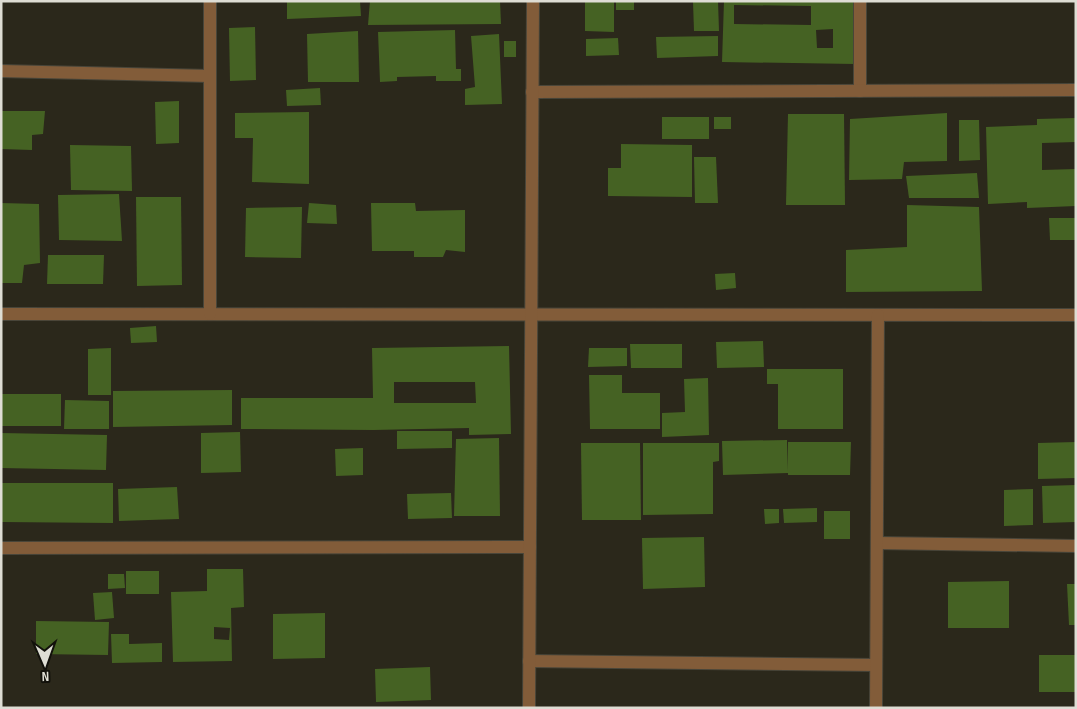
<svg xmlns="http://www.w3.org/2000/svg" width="1077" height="709" font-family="'Sofia Sans Condensed',sans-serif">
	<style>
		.building { fill: #456223; fill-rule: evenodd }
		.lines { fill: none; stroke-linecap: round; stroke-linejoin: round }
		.street-casing { stroke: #484539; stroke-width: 14 }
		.street { stroke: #825c39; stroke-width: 12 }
	</style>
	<rect width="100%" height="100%" fill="#2b281b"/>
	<!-- building -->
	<g class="building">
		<polygon points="287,1 360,1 361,16 287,19"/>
		<polygon points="370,1 500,1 501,24 368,25"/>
		<polygon points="585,1 614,1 614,32 585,31"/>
		<rect x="616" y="1" width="18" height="9"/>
		<polygon points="718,1 719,31 694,31 693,2"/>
		<path d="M724,1H855V64L722,62ZM734,5L811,6V25L734,24ZM833,29V48H817L816,30Z"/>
		<polygon points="255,27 256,80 230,81 229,28"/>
		<polygon points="455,30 456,69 461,69 461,81 436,81 436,76 397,77 397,81 380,82 378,32"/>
		<polygon points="358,31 359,82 308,82 307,34"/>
		<polygon points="499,34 502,104 465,105 465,89 475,87 471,36"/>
		<polygon points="718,36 718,56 657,58 656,37"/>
		<polygon points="618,38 619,55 586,56 586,39"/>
		<rect x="504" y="41" width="12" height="16"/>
		<polygon points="320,88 321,105 287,106 286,90"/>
		<polygon points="179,101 179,143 156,144 155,102"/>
		<polygon points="1,111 45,111 43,134 32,135 32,150 1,149"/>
		<polygon points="309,112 309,184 252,182 253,138 235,138 235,113"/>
		<polygon points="947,113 947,161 904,162 902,179 849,180 850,119"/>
		<polygon points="788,114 844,114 845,205 786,205"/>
		<rect x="662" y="117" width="47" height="22"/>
		<rect x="714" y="117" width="17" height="12"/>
		<polygon points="1076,118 1076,142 1042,143 1042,170 1076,169 1076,206 1027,208 1027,202 988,204 986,127 1037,125 1037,119"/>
		<polygon points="959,120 979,120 980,160 959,161"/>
		<polygon points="621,144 692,145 692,197 608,196 608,168 621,168"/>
		<polygon points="70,145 131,146 132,191 71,190"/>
		<polygon points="694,157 716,157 718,203 695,203"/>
		<polygon points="977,173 979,198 909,198 906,176"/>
		<polygon points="119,194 122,241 59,240 58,195"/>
		<polygon points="136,197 181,197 182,285 137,286"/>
		<polygon points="1,203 39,204 40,263 24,265 22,283 1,283"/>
		<polygon points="309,203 336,205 337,224 307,223"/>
		<polygon points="371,203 415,203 416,211 465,210 465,252 446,250 443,257 414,257 414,251 372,251"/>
		<polygon points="907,205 979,207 982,291 846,292 846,250 907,247"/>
		<polygon points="302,207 301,258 245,257 246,208"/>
		<polygon points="1049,218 1076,218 1076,240 1050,240"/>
		<polygon points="48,255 104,255 103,284 47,284"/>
		<polygon points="735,273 736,288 716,290 715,274"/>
		<polygon points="156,326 157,342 131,343 130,328"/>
		<polygon points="763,341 764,367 717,368 716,342"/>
		<polygon points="630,344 682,344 682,368 631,368"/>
		<path d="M509,346L511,434L469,435V428L373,430L241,429V398H373L372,348ZM394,382H475L476,403H394Z"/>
		<polygon points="111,348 111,395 88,395 88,349"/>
		<polygon points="589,348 627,348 627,366 588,367"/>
		<polygon points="767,369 843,369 843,429 778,429 778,384 767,384"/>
		<polygon points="589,375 622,375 622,393 660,393 660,429 590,429"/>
		<polygon points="708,378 709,435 662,437 662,413 685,412 684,379"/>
		<polygon points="232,390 232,425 113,427 113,391"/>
		<rect x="1" y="394" width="60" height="32"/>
		<polygon points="65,400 109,401 109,429 64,429"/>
		<polygon points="397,431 452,431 452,448 397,449"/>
		<polygon points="240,432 241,472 201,473 201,433"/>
		<polygon points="1,433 107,435 106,470 1,468"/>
		<polygon points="499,438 500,516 454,516 456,439"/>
		<polygon points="787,440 787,471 788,442 851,442 850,475 788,475 788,473 723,475 722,441"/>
		<polygon points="1076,442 1076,478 1038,479 1038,443"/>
		<polygon points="581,443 640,443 641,520 582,520"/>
		<polygon points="643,443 719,443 719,461 713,462 713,514 643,515"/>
		<polygon points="363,448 363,475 336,476 335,449"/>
		<polygon points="1,483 113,483 113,523 1,522"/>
		<polygon points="1076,485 1076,522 1043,523 1042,486"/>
		<polygon points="177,487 179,519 119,521 118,489"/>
		<polygon points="1033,489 1033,525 1004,526 1004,490"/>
		<polygon points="451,493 452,518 408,519 407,494"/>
		<polygon points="817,508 817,522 784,523 783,509"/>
		<polygon points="764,509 779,509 779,523 765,524"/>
		<rect x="824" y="511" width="26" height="28"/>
		<polygon points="704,537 705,587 643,589 642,538"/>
		<path d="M207,569H243L244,607L231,608L232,661L173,662L171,592L207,591ZM214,627L230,628L229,640L214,639Z"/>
		<rect x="126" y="571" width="33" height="23"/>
		<polygon points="108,574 124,574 125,588 108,589"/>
		<polygon points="1009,581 1009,628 948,628 948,582"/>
		<polygon points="1067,584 1076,584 1076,625 1069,625"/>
		<polygon points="112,592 114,618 95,620 93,593"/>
		<polygon points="325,613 325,658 273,659 273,614"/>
		<polygon points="36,621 109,622 108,655 36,654"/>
		<polygon points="111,634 129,634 129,644 162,643 162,662 112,663"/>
		<rect x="1039" y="655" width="37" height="37"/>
		<polygon points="430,667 431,700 376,702 375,669"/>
	</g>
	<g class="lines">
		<!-- street casing -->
		<g class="street-casing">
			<g id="street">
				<polyline points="1,71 210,76"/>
				<polyline points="860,91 860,1"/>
				<polyline points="532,92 1076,90"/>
				<polyline points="1,314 1076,315"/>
				<polyline points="210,314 210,1"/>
				<polyline points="877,543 1076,546"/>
				<polyline points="1,548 530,547"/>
				<polyline points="529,661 876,665"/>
				<polyline points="529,708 533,1"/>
				<polyline points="876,708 878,315"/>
			</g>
		</g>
		<!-- street -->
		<use href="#street" class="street"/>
	</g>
	<!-- border -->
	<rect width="1077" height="709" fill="none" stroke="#deddd4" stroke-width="5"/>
	<!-- north arrow -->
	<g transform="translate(45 664) rotate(178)" stroke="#12110b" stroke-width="4" paint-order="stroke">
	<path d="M0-4L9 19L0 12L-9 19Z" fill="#deddd4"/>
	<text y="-8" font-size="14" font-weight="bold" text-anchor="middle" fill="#deddd4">N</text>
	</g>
</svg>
